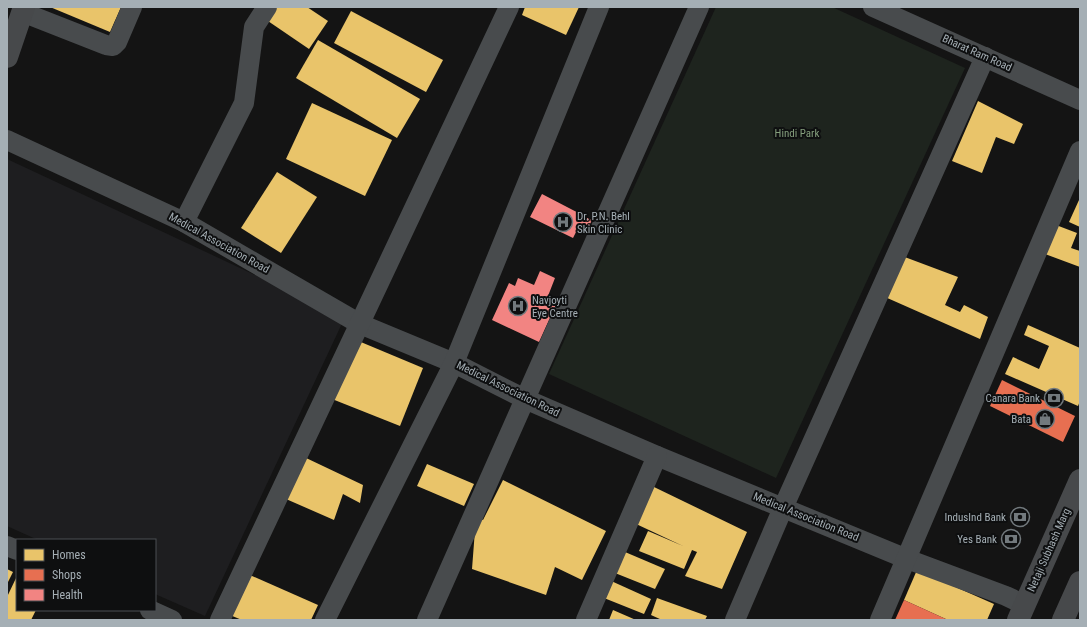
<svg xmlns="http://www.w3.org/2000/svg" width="1087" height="627" font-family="'Roboto Condensed',sans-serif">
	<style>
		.built { fill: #1e1e20 }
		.green { fill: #1e241e }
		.homes { fill: #e9c46a }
		.shops { fill: #e76f51 }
		.health { fill: #f28482 }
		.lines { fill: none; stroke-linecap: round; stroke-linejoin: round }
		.street { stroke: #484b4d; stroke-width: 20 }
		.secondary { stroke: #47494b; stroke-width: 22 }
		.labels { text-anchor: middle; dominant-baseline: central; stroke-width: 4; stroke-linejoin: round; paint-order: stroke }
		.street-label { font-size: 11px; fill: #a5afb5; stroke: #0e0f10 }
		.park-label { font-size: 11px; fill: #859f7d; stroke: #0e0f10 }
		.poi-label { font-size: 11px; fill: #a5afb5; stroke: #0e0f10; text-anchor: end }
	</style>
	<rect width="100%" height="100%" fill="#141414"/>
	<!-- built -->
	<polygon class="built" points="7,159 345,317 205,616 155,594 155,540 38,540 7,526"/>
	<!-- green -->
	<polygon class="green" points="716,7 832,7 965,68 776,478 549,374"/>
	<!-- homes -->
	<g class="homes">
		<polygon points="50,7 121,7 110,32"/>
		<polygon points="273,7 307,7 328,21 309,49 265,19"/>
		<polygon points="525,7 579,7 566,35 522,15"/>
		<polygon points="351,11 443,60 426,92 334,43"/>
		<polygon points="318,40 420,99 397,138 296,78"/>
		<polygon points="978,101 1023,124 1014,144 996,137 982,173 952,161"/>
		<polygon points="312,103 392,140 365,196 286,159"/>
		<polygon points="277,172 317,197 281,253 241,228"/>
		<polygon points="1079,200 1080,200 1080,227 1069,222"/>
		<polygon points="1056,225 1077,233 1071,248 1080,251 1080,267 1045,254"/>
		<polygon points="902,256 958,277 945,305 960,312 964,305 988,317 980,339 885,297"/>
		<polygon points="1028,325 1080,348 1080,401 1078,406 1005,374 1013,357 1039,369 1049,346 1024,335"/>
		<polygon points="356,340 423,368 400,426 332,399"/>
		<polygon points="304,457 363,485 360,503 343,494 334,520 286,499"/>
		<polygon points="427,464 474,484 464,506 417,486"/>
		<polygon points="503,480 606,531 582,580 555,567 546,595 472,569 476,517 483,520"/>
		<polygon points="654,487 747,532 722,589 685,576 697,552 692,550 684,569 639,551 648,531 683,546 634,523"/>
		<polygon points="625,552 665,569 655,589 615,573"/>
		<polygon points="7,569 13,572 7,584"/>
		<polygon points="917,570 994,604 987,620 948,620 904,600"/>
		<polygon points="243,572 318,605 311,620 242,620 225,613"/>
		<polygon points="17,576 17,610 36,610 31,620 7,620 7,597"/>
		<polygon points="609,580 651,599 644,614 604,598"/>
		<polygon points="657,598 707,616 705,620 662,620 651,615"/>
		<polygon points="613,610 636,620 609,620"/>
	</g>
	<!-- shops -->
	<g class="shops">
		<polygon points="1002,380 1075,416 1063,442 990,406"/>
		<polygon points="904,600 948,620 895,620"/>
	</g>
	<!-- health -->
	<g class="health">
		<polygon points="542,194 592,220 588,228 580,224 573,238 530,217"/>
		<polygon points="540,271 555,278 548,296 558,300 539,342 492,320 509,283 515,286 518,278 534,285"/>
	</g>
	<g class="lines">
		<!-- street -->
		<g class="street">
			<polyline points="873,7 1080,100"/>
			<polyline points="22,12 106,45 113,46 117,42 132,7"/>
			<polyline points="7,140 184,222 360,324 454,363 525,399 657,456 907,559 1006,596 1025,605"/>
			<polyline points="184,222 244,103 254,27 267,7"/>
			<polyline points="7,546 17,550"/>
			<polyline points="150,610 172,620"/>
			<polyline points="220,620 509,7"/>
			<polyline points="325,620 454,363 599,7"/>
			<polyline points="427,620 699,7"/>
			<polyline points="586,620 657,456"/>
			<polyline points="735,620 783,508 985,57"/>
			<polyline points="880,620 1080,151"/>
		</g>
		<!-- secondary -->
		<g class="secondary">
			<polyline points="7,57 24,7"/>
			<polyline points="1018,620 1080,480"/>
			<polyline points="1063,620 1080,582"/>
		</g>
	</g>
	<!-- icons -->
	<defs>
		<g id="hospital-ring" transform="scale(1)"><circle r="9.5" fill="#0e0f10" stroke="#72797d" stroke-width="1.5"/><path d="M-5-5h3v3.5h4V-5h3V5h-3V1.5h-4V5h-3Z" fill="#72797d"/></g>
		<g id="bank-ring" transform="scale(1)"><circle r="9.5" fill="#0e0f10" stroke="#72797d" stroke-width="1.5"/><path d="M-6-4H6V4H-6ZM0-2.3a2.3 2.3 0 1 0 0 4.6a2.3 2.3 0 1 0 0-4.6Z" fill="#72797d"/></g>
		<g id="shop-ring" transform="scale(1)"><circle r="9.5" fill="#0e0f10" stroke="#72797d" stroke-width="1.5"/><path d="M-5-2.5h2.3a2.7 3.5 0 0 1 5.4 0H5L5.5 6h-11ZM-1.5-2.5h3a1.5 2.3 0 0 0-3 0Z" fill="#72797d"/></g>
	</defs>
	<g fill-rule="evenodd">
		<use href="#hospital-ring" x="563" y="222"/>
		<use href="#hospital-ring" x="518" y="306"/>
		<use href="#bank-ring" x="1054" y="398"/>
		<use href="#shop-ring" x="1045" y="419"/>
		<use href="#bank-ring" x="1020" y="517"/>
		<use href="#bank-ring" x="1011" y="539"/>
	</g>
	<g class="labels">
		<!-- street labels -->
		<g class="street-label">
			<text transform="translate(977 53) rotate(24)">Bharat Ram Road</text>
			<text transform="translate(219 243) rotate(29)">Medical Association Road</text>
			<text transform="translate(508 389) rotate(26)">Medical Association Road</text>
			<text transform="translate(806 517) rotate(22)">Medical Association Road</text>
			<text transform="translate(1049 550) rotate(-66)">Netaji Subhash Marg</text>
		</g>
		<!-- park labels -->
		<g class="park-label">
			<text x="797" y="133">Hindi Park</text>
		</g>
		<!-- poi labels -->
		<g class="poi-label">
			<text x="577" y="216" text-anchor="start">Dr. P.N. Behl<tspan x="577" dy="13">Skin Clinic</tspan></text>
			<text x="532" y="300" text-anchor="start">Navjoyti<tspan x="532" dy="13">Eye Centre</tspan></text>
			<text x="1040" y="398">Canara Bank</text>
			<text x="1031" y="419">Bata</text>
			<text x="1006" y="517">IndusInd Bank</text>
			<text x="997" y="539">Yes Bank</text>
		</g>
	</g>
	<!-- border -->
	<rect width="1087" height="627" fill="none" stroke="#a5afb5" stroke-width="16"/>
	<!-- legend -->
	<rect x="16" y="539" width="140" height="72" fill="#0e0f10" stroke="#4a4f52"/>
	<rect x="24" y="549" width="20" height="12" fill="#e9c46a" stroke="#4a4f52"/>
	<text x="52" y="559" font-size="12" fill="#a5afb5">Homes</text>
	<rect x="24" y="569" width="20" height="12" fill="#e76f51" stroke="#4a4f52"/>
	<text x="52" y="579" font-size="12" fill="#a5afb5">Shops</text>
	<rect x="24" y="589" width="20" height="12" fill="#f28482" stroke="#4a4f52"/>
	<text x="52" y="599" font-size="12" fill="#a5afb5">Health</text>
</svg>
